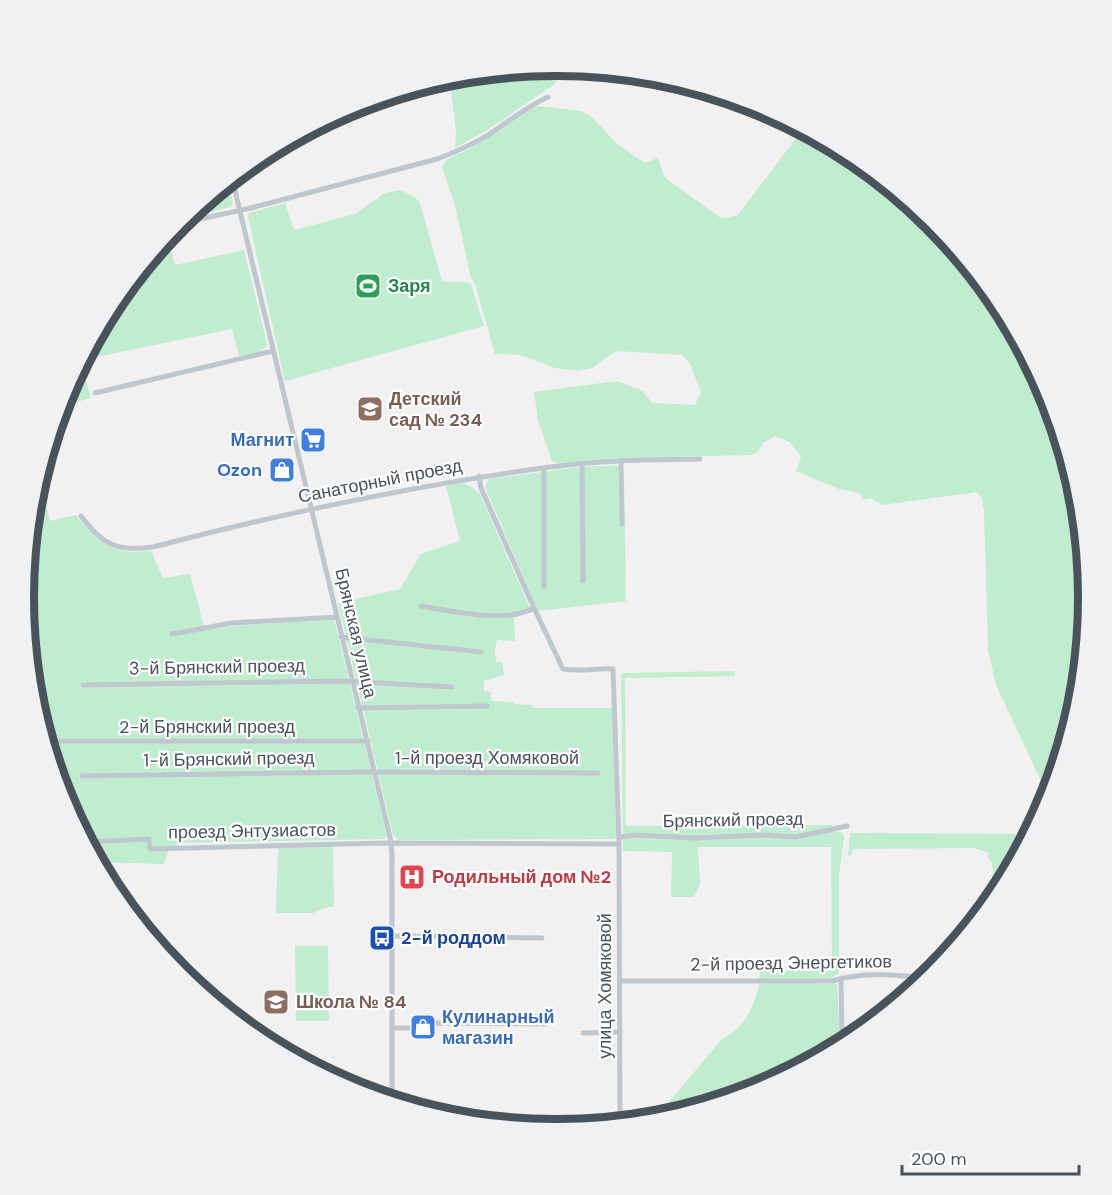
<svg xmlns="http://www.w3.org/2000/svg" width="1112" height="1195" font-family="'DM Sans',sans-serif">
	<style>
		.green { fill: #c0edd0 }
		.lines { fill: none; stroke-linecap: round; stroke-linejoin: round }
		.minor { stroke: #bec7ce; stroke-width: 5 }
		.labels { text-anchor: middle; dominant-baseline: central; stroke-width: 4.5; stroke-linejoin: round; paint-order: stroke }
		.leisure-label { font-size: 18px; font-weight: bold; fill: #27864d; stroke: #fff; text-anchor: start }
		.education-label { font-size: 18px; font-weight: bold; fill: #785e54; stroke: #fff; text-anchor: start }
		.shop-label { font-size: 18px; font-weight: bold; fill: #366cbe; stroke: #fff; text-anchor: end }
		.street-label { font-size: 18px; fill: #48535c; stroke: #fff }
		.health-label { font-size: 18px; font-weight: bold; fill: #be3a42; stroke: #fff; text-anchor: start }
		.transit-label { font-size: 18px; font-weight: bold; fill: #164399; stroke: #fff; text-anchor: start }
		.rim { fill: none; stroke: #48535c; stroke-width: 8 }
	</style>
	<rect width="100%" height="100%" fill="#f2f0f0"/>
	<!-- green -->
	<g class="green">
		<polygon points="552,66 559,78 555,84 487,130 455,148 456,131 449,77"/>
		<path d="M538,106L581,111L592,117L617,144L645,163L658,158L664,176L668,180L722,219L738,215L803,129L852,155L932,222L999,302L1048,394L1078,494L1088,598L1078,702L1047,801L1043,809L1045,797L1041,781L996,685L988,650L984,512L982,499L977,492L882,505L870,498L863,500L860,493L839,489L796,471L801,457L790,442L775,436L763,443L758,452L751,455L624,458L558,463L552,461L538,420L534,392L617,381L643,391L652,403L695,405L701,392L689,362L682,355L616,351L592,368L578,371L555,368L520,355L495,354L475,284L471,278L455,205L442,168C445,157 454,156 463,152C490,139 511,118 538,106Z"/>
		<polygon points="228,182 233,203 231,207 182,219"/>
		<path d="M400,190L415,197L420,203L442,281C453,284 461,279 471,284L484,326L285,381L248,217L249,213L285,203L294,230L355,214L385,193Z"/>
		<path d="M167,237L175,265L244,250L267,344C263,355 249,354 239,356L232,329L82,360L107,314L122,310L118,296Z"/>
		<polygon points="81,364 91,398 61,406 65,394"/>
		<polygon points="620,465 620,473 624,473 626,601 538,611 485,487 489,479 580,467"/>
		<path d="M39,477L50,521L76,515C98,544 114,555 151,551L163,578L190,574L205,630L234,626L334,619L387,836L384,839L182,843L169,849L164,864L97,862L64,801L34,701L24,597L34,493Z"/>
		<polygon points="462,483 472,487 480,494 532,613 514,613 515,641 497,640 495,649 496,662 502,662 504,675 484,681 484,691 491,692 491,701 514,702 515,704 532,705 533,708 612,708 616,837 614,839 398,840 393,835 338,603 400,589 421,554 460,541 446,486"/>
		<polygon points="734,671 735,676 625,678 626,826 832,825 834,831 842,833 844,838 839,876 839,973 831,978 759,979 760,971 832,970 831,847 698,847 700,884 694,897 671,897 672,852 623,851 621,675 624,673"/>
		<polygon points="850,833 1030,834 1005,880 993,877 992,863 988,858 989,853 974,848 852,849 852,855 848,856"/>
		<polygon points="333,847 334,907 328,907 313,913 276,913 278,848"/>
		<polygon points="295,946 328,946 329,1021 296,1021"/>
		<path d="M768,983L837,984L840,1046L759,1089L659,1119L624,1123V1112L663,1109L722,1039C744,1028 754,1008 759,984Z"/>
	</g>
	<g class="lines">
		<!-- minor -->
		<g class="minor">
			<polyline points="232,178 390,837 392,853 392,1101"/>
			<path d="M177,224L251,208L437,159C455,152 472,145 488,135C508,122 526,107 548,97"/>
			<polyline points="95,393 273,351"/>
			<polyline points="621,461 622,524"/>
			<polyline points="582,465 583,581"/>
			<polyline points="544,469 544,586"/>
			<path d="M479,476L481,488L534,608L563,669C580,672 596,668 613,669L619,844L620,1123"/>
			<path d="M81,516C102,545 118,552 153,547C284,513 416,485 550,467C600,460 650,460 700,459"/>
			<path d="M421,606C454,611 504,624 534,608"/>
			<polyline points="172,634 232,623 337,617"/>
			<polyline points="341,637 481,652"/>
			<polyline points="83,685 343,681 452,687"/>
			<polyline points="358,708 487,706"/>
			<polyline points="46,741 368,741"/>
			<polyline points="82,776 365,772 598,773"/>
			<polyline points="619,837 636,835 694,838 763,835 796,837 847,826"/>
			<polyline points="86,842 149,839 150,849 383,843 619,844"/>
			<polyline points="392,936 542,938"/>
			<polyline points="841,978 842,1045"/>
			<path d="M620,981H832C864,971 894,975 927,978"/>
			<polyline points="393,1028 428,1028 437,1023 545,1024"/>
			<polyline points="583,1033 620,1032"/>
			<polyline points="454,1119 596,1119 607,1124 620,1123"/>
			<polyline points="552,1129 560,1129"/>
		</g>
	</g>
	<!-- icons -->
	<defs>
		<g id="stadium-square" transform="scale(1.35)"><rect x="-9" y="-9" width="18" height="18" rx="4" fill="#2e9e5b" stroke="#fff"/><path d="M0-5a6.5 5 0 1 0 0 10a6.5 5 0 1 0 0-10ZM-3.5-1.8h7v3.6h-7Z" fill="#fff"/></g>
		<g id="school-square" transform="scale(1.35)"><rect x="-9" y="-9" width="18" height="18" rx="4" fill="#8d6e63" stroke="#fff"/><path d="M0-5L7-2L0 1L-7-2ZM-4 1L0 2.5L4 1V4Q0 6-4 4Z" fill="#fff"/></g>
		<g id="supermarket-square" transform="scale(1.35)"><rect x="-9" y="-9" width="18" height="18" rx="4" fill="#3f7fe0" stroke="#fff"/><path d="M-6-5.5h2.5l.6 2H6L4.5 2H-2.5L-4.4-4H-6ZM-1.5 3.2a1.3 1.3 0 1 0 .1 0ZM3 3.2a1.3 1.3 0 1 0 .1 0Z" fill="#fff"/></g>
		<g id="shop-square" transform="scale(1.35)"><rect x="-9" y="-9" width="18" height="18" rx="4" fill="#3f7fe0" stroke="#fff"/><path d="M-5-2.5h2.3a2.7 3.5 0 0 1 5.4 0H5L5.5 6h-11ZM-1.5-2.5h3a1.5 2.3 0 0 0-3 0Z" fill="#fff"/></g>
		<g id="hospital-square" transform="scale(1.35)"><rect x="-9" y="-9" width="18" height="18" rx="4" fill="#e0444e" stroke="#fff"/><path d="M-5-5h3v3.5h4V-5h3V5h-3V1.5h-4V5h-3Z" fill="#fff"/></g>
		<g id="bus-square" transform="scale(1.35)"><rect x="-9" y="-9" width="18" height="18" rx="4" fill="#1a4fb4" stroke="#fff"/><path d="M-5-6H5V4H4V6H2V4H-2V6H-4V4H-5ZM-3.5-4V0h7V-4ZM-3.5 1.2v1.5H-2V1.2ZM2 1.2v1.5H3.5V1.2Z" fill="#fff"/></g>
	</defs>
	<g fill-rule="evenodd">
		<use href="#stadium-square" x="368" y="286"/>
		<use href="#school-square" x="370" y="409"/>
		<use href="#supermarket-square" x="313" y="440"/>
		<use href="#shop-square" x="282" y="470"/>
		<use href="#hospital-square" x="412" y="877"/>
		<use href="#bus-square" x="382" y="938"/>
		<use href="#school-square" x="276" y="1002"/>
		<use href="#shop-square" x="423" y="1027"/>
	</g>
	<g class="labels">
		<!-- leisure labels -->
		<g class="leisure-label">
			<text x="388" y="286">Заря</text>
		</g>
		<!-- education labels -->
		<g class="education-label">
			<text x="389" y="399">Детский<tspan x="389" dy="21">сад № 234</tspan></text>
			<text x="296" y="1002">Школа № 84</text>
		</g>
		<!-- shop labels -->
		<g class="shop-label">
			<text x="294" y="440">Магнит</text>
			<text x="262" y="470">Ozon</text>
			<text x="442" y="1017" text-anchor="start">Кулинарный<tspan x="442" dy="21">магазин</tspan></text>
		</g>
		<!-- street labels -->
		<g class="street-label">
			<text transform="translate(380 481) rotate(-11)">Санаторный проезд</text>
			<text transform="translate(356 633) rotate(77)">Брянская улица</text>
			<text transform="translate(217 667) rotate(-1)">3-й Брянский проезд</text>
			<text x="207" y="727">2-й Брянский проезд</text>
			<text x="487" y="758">1-й проезд Хомяковой</text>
			<text transform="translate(229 759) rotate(-1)">1-й Брянский проезд</text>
			<text transform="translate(733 820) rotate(-1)">Брянский проезд</text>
			<text transform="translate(252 831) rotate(-1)">проезд Энтузиастов</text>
			<text transform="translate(791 963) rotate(-1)">2-й проезд Энергетиков</text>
			<text transform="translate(605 986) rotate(-90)">улица Хомяковой</text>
		</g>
		<!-- health labels -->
		<g class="health-label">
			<text x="432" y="877">Родильный дом №2</text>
		</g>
		<!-- transit labels -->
		<g class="transit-label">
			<text x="401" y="938">2-й роддом</text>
		</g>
	</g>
	<!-- crop -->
	<path d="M0 0H1112V1195H0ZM555 76H557A521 521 0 0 1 1078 597V598A521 521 0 0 1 557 1119H555A521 521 0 0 1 34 598V597A521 521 0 0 1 555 76Z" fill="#f0f1f2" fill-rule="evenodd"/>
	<path class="rim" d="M555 76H557A521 521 0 0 1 1078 597V598A521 521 0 0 1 557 1119H555A521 521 0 0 1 34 598V597A521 521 0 0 1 555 76Z"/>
	<!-- scale -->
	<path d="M902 1165v9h177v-9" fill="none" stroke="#48535c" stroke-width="3"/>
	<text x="911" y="1165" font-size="18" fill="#48535c" stroke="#ffffff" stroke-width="4.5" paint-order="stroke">200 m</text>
</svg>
